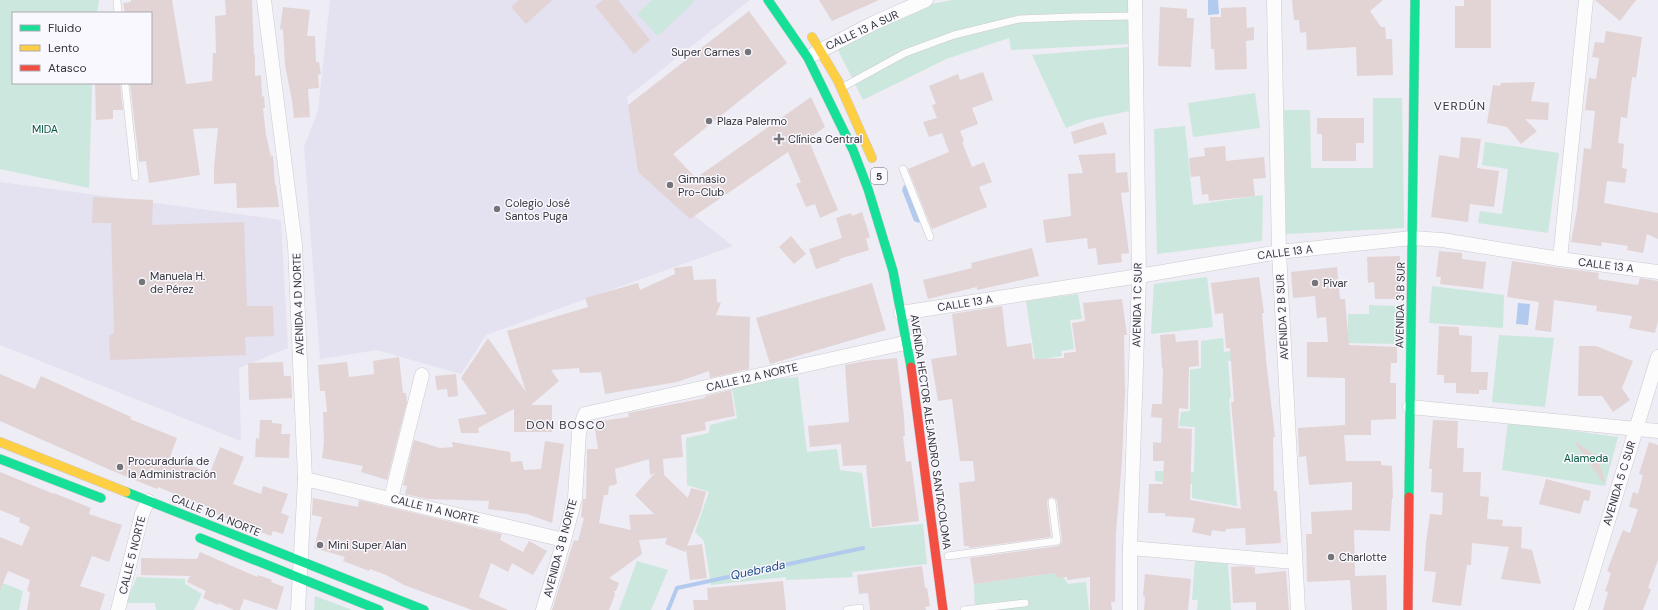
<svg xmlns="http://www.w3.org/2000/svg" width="1658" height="610" font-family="'DM Sans',sans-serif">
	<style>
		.built { fill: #e4e1f1 }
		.green { fill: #cce7dd }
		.water { fill: #b2caee }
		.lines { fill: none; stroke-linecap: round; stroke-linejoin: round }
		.stream { stroke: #b2caee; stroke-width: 4 }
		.building { fill: #e2d4d5; fill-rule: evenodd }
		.lane-casing { stroke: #cbcad0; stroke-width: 8 }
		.street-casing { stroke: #cbcad0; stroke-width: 15 }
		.fast-casing { stroke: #cbcad0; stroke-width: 10 }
		.slow-casing { stroke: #cbcad0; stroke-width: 10 }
		.jam-casing { stroke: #cbcad0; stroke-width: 10 }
		.lane { stroke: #fcfcfd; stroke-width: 7 }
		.street { stroke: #fcfcfd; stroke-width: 14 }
		.fast { stroke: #16e098; stroke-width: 9 }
		.slow { stroke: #ffcf43; stroke-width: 9 }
		.jam { stroke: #f24e42; stroke-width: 9 }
		.poi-dot { fill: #75747a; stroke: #f9f8fe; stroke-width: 1.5 }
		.labels { text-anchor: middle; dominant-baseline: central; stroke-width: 3; stroke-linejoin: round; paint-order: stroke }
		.shield { fill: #f9f8fe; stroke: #6f6e74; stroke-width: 1 }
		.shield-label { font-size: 10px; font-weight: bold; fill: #343339 }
		.street-label { font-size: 11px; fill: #343339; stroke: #f9f8fe }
		.poi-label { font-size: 11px; fill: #343339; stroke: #f9f8fe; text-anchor: start }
		.park-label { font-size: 11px; fill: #055a3e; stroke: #f9f8fe }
		.neighbourhood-label { font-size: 12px; letter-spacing: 1px; fill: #343339; stroke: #f9f8fe }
		.water-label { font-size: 12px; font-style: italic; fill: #234e89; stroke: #f9f8fe }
	</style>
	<rect width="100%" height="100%" fill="#eeecf4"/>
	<!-- built -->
	<g class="built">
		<polygon points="330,0 750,0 627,97 638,172 733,246 486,335 461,374 377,350 320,359 304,147 318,111"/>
		<polygon points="0,182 281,220 288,348 239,368 241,441 0,345"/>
	</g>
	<!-- green -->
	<g class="green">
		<polygon points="0,0 99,0 97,13 13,13 13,83 92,83 89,188 0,169"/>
		<polygon points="652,0 693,0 694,2 658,36 637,14"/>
		<polygon points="952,0 1128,0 1128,44 1011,50 1009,38 946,59 863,100 836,46 932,4"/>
		<polygon points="1129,47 1129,111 1086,120 1066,128 1032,55"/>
		<polygon points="1255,93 1260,128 1193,137 1188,103"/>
		<polygon points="1373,98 1402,98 1404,228 1286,234 1284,110 1310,110 1311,168 1373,168"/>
		<polygon points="1185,126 1193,205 1263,195 1262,241 1157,254 1154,129"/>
		<polygon points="1485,142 1559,153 1548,233 1478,223 1480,211 1502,214 1508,169 1482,165"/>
		<polygon points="1207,277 1213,327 1151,334 1154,284"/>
		<polygon points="1432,286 1504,295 1503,328 1429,323"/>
		<polygon points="1078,294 1082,319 1070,320 1074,349 1061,351 1062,356 1035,360 1026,301"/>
		<polygon points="1369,305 1399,306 1399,344 1348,343 1348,314 1369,314"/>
		<polygon points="1499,335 1554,338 1545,407 1492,402"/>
		<polygon points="1223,338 1224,352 1265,347 1266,357 1228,361 1231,398 1229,398 1237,506 1192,498 1192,484 1155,481 1155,471 1194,472 1195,427 1179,426 1181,412 1190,411 1190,370 1201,368 1201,341"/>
		<polygon points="798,377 807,452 837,449 840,470 862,473 870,528 923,524 927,564 852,572 853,577 786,580 786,577 711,585 704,541 695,532 709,492 687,485 686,438 709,433 710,425 737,418 731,383"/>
		<polygon points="1508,422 1618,437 1605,486 1502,470"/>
		<polygon points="1195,560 1228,564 1231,610 1197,610 1198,600 1192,600"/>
		<polygon points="637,561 668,570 651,610 619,610"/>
		<polygon points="1056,573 1057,578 1063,577 1068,584 1086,582 1089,610 975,610 974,584"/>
		<polygon points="137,577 185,579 185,584 202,594 194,610 156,610 155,603 126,603"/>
		<polygon points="0,582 23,591 19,610 0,610"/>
		<polygon points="315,596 352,610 314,610"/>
	</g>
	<!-- water -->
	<g class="water">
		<polygon points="1208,0 1218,0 1219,14 1208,15"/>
		<polygon points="904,185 908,186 921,219 919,223 914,221 902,190"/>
		<polygon points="1518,303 1530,304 1528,325 1516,324"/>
	</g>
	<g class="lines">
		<!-- stream -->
		<polyline class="stream" points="668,610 677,588 863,548"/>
	</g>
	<!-- building -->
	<g class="building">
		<polygon points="131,0 172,0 186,84 212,81 213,53 216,53 215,16 226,15 225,0 252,0 254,55 255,55 255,76 261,75 262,97 264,96 265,108 263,108 266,135 271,156 273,156 275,185 276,185 279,207 237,208 236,183 214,184 214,167 218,128 193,129 200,175 149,183 146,161 139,162 130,83 151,83 151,13 125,13 123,3 131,2"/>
		<polygon points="519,0 552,0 526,24 511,7"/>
		<polygon points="603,0 618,0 650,40 634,54 595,6"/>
		<polygon points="819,0 879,0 832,21"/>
		<polygon points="1292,0 1383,0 1370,11 1381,27 1385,27 1386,39 1392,39 1393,75 1357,76 1356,47 1307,50 1306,32 1300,33 1299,20 1294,20"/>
		<polygon points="1464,0 1491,0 1491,48 1455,48 1455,6 1464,6"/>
		<polygon points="1595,0 1636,0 1620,21"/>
		<polygon points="283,7 310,10 307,36 315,36 316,62 319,62 321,74 318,75 319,88 308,89 310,117 294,118 292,101 285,65 283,30 280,29"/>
		<polygon points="1160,7 1187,9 1187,18 1194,18 1191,67 1158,66"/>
		<polygon points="1246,7 1247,28 1254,27 1254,40 1246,41 1247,69 1215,70 1214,49 1211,49 1210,17 1221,17 1221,8"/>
		<polygon points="749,11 787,63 673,154 696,178 811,97 825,127 808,139 838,210 820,218 815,204 806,207 796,184 801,182 788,152 690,219 638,172 628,105"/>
		<polygon points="1606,31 1642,37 1636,78 1632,77 1627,118 1621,117 1618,143 1624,144 1622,168 1627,169 1625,183 1607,181 1604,203 1658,213 1658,239 1647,234 1643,253 1627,250 1628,246 1602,242 1601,246 1571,242 1577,210 1584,148 1591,149 1595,111 1585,110 1589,78 1596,79 1599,58 1592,57 1595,42 1604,43"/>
		<polygon points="983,72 993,100 972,108 978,124 960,131 964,141 962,142 972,167 984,162 992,182 979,187 987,207 932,229 908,169 949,152 942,133 929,137 923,122 937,118 932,105 936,104 929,86 958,74 960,80"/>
		<polygon points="1535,82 1531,101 1549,103 1548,120 1525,119 1537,131 1521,144 1507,127 1487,123 1493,85 1500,86 1501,83"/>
		<polygon points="95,83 120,83 123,110 113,110 113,119 96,120"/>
		<polygon points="1317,118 1364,118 1364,143 1356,143 1356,161 1322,161 1322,134 1317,134"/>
		<polygon points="1103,122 1107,134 1074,144 1071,132"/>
		<polygon points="1461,137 1481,139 1477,168 1499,171 1494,207 1470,204 1468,222 1431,217 1439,155 1459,158"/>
		<polygon points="1225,146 1226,161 1264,157 1266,178 1253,179 1255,196 1209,201 1208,194 1202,195 1200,176 1191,177 1189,158 1205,156 1204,148"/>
		<polygon points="1115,153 1116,173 1127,172 1129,192 1121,193 1129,253 1121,254 1122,262 1098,265 1096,248 1088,249 1087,238 1046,243 1043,220 1071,216 1068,174 1083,173 1078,155"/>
		<polygon points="93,197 153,200 152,225 244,222 247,306 273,306 274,336 245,337 246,355 110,360 109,336 114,333 111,223 92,223"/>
		<polygon points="862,212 870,237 866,239 869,250 839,259 840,261 816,269 809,249 842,238 836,218 851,213 852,216"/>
		<polygon points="791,236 806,254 794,264 779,247"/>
		<polygon points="1032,248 1039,276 977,290 977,287 928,299 923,280 972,268 971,263"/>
		<polygon points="1439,251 1462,253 1462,259 1486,262 1483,289 1440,284 1441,277 1436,277"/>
		<polygon points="1400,256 1400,299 1375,299 1374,282 1368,283 1367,257"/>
		<polygon points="1512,261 1599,273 1598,279 1638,285 1640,278 1658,281 1658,321 1655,333 1629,328 1632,316 1596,311 1597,306 1554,300 1551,332 1535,330 1539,302 1507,297"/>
		<polygon points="692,266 694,280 716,279 717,302 721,303 716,315 750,317 749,369 710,378 709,371 677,382 605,394 601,372 580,373 579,368 551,370 559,381 531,405 552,405 552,432 514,432 514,409 478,428 479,433 461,433 458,419 487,414 461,378 488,338 526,392 507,331 588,307 585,298 638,283 640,290 675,274 674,268"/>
		<polygon points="1337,267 1340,299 1345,299 1349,345 1397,347 1397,363 1391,363 1390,383 1396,383 1396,419 1371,420 1371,435 1344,435 1346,461 1381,461 1381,465 1392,466 1393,498 1392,498 1390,531 1354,530 1355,576 1386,575 1387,610 1352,610 1350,580 1307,582 1306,534 1312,534 1311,512 1352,510 1352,482 1309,485 1306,456 1299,457 1298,428 1345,425 1345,378 1307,377 1307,342 1328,342 1326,317 1317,318 1315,296 1293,298 1291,272"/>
		<polygon points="1259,277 1264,313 1262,313 1266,360 1275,437 1273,437 1274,491 1277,491 1281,543 1246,545 1245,528 1226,529 1225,532 1212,530 1211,536 1192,532 1195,518 1165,516 1165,513 1148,513 1149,484 1163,484 1164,461 1153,461 1153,442 1161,443 1162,418 1151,417 1152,404 1162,404 1163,368 1162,368 1160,335 1175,334 1176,342 1198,340 1199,366 1189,367 1188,409 1179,408 1178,428 1192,429 1190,500 1241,509 1231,402 1234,402 1230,348 1226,348 1223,313 1215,314 1211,283"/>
		<polygon points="872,283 886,330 770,364 756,318"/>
		<polygon points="1122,299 1127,335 1124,335 1125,393 1122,461 1116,533 1115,602 1111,602 1112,610 1090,610 1090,577 1067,580 1067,577 1057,578 1056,573 974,584 970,558 1058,546 1060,545 1062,540 1057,501 1056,499 1052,497 1049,498 1047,502 1051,537 969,548 969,546 964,546 959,483 975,481 973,461 960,461 952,399 938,401 931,359 957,355 952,314 1002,306 1007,347 1031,343 1033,359 1064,358 1064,353 1076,352 1072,323 1085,321 1083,303"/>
		<polygon points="1439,326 1459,327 1459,335 1472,336 1471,372 1488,372 1487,390 1479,390 1479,394 1456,393 1456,383 1444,383 1444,375 1437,375"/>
		<polygon points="1579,346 1596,346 1633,361 1622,388 1630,400 1613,412 1602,396 1578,396"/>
		<polygon points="399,357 403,393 406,393 407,402 387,480 361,472 363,466 322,458 324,442 323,412 327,412 325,391 320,391 318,365 347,362 349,377 374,374 373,361"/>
		<polygon points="897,358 904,416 905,436 903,436 906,462 911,461 919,521 872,527 866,465 843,466 841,444 810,447 808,426 849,422 845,365 865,361"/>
		<polygon points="283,362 284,376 291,376 292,398 249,400 248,363"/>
		<polygon points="0,374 35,389 41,376 131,417 130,419 177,438 170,457 210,473 220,447 244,457 233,484 261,494 263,486 288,494 281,513 289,516 283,534 273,531 271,536 206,510 207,507 198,504 198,503 158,487 157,489 108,469 0,421"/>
		<polygon points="456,374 458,396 448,397 447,389 437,390 435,376"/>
		<path d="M731,390L735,416L705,422L706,430L681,435L683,457L663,459L664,475L688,498L691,488L706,492L701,511L687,546L702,544L707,578L690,580L686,549L685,552L665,544L667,538L639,540L642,554L609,578L619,583L616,591H614L615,595L609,610H552L574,540L578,541L584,518L581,517L583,499H586L587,449H598L594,422L629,417L628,413L705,398V396ZM649,459L650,475L655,473L635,495L654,514L629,515L631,530L599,523L604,495H608L609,486L617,484L615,469Z"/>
		<polygon points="260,420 272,420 272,423 282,424 281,434 290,434 289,458 255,457 256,438 259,439"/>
		<polygon points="1433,420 1458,421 1457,448 1464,448 1463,472 1481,472 1480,496 1489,497 1487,519 1503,520 1502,526 1522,527 1521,548 1532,550 1541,584 1501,579 1509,547 1472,543 1471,565 1467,565 1461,606 1432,602 1436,572 1424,571 1426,542 1430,514 1442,515 1443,493 1431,492 1432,469 1429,469"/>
		<polygon points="414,440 440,448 453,447 452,442 510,452 511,462 522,461 524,470 541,469 545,441 564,444 552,523 527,514 488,509 489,501 427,499 405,494 407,486 403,485"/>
		<polygon points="1576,442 1597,457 1605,481 1603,482 1575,443"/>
		<polygon points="1649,442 1658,445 1658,560 1648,588 1651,589 1643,610 1603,610 1608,592 1605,591 1611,573 1607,571 1615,550 1623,530 1630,533 1638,509 1629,507 1633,492 1638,494 1643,475 1639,474"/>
		<polygon points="0,472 54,494 54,493 91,508 89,514 122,525 109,562 92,556 80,586 105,594 100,610 27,610 30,592 27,591 30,580 8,571 0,590 0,537 22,546 30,527 19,522 20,518 0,510"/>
		<polygon points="1546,479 1591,491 1589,501 1584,500 1580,514 1539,504"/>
		<polygon points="313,498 358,507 359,500 502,534 500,540 523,552 529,541 547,551 533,575 512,563 508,572 491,563 479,597 508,610 472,610 404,585 386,575 370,569 369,571 343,561 345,557 314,548 322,517 312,515"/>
		<polygon points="200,552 257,577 258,575 272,580 271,582 284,587 277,610 244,599 240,610 234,610 218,603 218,605 203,598 206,591 187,582 190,576 141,575 141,558 197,559"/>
		<polygon points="922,566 925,588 927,588 930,606 925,607 926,610 870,610 868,593 859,594 857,575"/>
		<polygon points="1243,566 1255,567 1255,574 1286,571 1289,610 1256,610 1256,602 1233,603 1231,567"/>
		<polygon points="1145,574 1191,579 1188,610 1144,610 1145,597 1143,596"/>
		<polygon points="783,581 786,610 694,610 693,600 708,600 707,588"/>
	</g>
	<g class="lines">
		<!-- lane casing -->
		<g class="lane-casing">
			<g id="lane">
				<polyline points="117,0 118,13"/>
				<polyline points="125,83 135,177"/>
				<polyline points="843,87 905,53 954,35 1019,19 1073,17 1135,16"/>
				<polyline points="903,169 930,237"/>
				<polyline points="948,556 1057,541 1052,502"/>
				<polyline points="847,610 860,608"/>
				<polyline points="964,610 1025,603"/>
			</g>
		</g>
		<!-- street casing -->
		<g class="street-casing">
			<g id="street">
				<polyline points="264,0 295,245 305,479 298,610"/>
				<polyline points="1274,0 1279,252 1298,610"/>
				<polyline points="814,54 876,22 926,0"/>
				<polyline points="1560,259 1586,0"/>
				<polyline points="901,313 1139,276 1279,252 1412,238 1442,240 1560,259 1658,272"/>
				<polyline points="1410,407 1658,431"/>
				<polyline points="305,479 564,540"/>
				<polyline points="391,498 422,375"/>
				<polyline points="1130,548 1295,562"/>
				<polyline points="118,610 142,514 148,501"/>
				<polyline points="543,610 564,540 575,498 579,432 585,414 900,344 920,341"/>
				<polyline points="1130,610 1130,548 1139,276 1135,0"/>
				<polyline points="1581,610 1658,357"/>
			</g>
		</g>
		<!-- fast casing -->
		<g class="fast-casing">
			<g id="fast">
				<polyline points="768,0 808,58 853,150 868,189 893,271 911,367"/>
				<polyline points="0,459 101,498"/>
				<polyline points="126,492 424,610"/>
				<polyline points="1409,497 1415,0"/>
				<polyline points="200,538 379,610"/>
			</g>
		</g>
		<!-- slow casing -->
		<g class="slow-casing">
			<g id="slow">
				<polyline points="812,37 838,81 872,158"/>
				<polyline points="0,442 126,492"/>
			</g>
		</g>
		<!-- jam casing -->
		<g class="jam-casing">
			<g id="jam">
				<polyline points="911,367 943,610"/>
				<polyline points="1408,610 1409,497"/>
			</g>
		</g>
		<!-- lane -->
		<use href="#lane" class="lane"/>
		<!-- street -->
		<use href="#street" class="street"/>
		<!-- fast -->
		<use href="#fast" class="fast"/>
		<!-- slow -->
		<use href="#slow" class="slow"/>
		<!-- jam -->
		<use href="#jam" class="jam"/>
	</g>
	<!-- markers -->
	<g class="poi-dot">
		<circle cx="748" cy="52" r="4"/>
		<circle cx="709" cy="121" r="4"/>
		<path d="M777 133h4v4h4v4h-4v4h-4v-4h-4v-4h4z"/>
		<circle cx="670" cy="185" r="4"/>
		<circle cx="497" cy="209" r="4"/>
		<circle cx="142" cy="282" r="4"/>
		<circle cx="1315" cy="283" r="4"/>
		<circle cx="120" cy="467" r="4"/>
		<circle cx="320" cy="545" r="4"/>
		<circle cx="1331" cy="557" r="4"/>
	</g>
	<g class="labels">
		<!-- shield labels -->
		<rect class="shield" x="871" y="168" width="16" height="16" rx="3"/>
		<g class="shield-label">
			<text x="879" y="176">5</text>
		</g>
		<!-- street labels -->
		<g class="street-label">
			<text transform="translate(862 30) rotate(-25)">CALLE 13 A SUR</text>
			<text transform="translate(1285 252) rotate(-7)">CALLE 13 A</text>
			<text transform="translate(1606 265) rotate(7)">CALLE 13 A</text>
			<text transform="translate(965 303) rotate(-9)">CALLE 13 A</text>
			<text transform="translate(298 304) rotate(-92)">AVENIDA 4 D NORTE</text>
			<text transform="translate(1137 305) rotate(-89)">AVENIDA 1 C SUR</text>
			<text transform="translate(1400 305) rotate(-89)">AVENIDA 3 B SUR</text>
			<text transform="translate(1282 317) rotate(-93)">AVENIDA 2 B SUR</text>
			<text transform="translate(752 377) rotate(-13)">CALLE 12 A NORTE</text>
			<text transform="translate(931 432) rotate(82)">AVENIDA HECTOR ALEJANDRO SANTACOLOMA</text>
			<text transform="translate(1619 483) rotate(-73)">AVENIDA 5 C SUR</text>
			<text transform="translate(435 509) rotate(14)">CALLE 11 A NORTE</text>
			<text transform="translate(216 515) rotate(22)">CALLE 10 A NORTE</text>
			<text transform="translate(560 548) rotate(-75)">AVENIDA 3 B NORTE</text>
			<text transform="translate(132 555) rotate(-76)">CALLE 5 NORTE</text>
		</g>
		<!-- poi labels -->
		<g class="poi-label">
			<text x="740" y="52" text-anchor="end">Super Carnes</text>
			<text x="717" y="121">Plaza Palermo</text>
			<text x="788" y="139">Clínica Central</text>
			<text x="678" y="179">Gimnasio<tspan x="678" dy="13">Pro-Club</tspan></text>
			<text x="505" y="203">Colegio José<tspan x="505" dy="13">Santos Puga</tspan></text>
			<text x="150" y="276">Manuela H.<tspan x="150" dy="13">de Pérez</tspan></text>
			<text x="1323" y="283">Pivar</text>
			<text x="128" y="461">Procuraduría de<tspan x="128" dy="13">la Administración</tspan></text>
			<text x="328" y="545">Mini Super Alan</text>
			<text x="1339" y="557">Charlotte</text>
		</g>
		<!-- park labels -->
		<g class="park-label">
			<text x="45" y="129">MIDA</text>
			<text x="1586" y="458">Alameda</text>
		</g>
		<!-- neighbourhood labels -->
		<g class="neighbourhood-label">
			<text x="1460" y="106">VERDÚN</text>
			<text x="566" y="425">DON BOSCO</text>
		</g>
		<!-- water labels -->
		<g class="water-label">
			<text transform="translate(758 570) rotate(-12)">Quebrada</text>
		</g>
	</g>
	<!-- legend -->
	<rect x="12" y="12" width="140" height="72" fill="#f9f8fe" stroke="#aaa9af"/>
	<rect x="20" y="25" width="20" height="6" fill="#16e098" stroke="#aaa9af"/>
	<text x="48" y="32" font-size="12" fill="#343339">Fluido</text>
	<rect x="20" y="45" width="20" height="6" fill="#ffcf43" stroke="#aaa9af"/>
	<text x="48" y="52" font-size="12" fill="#343339">Lento</text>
	<rect x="20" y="65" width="20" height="6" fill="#f24e42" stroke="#aaa9af"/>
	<text x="48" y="72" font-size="12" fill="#343339">Atasco</text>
</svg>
